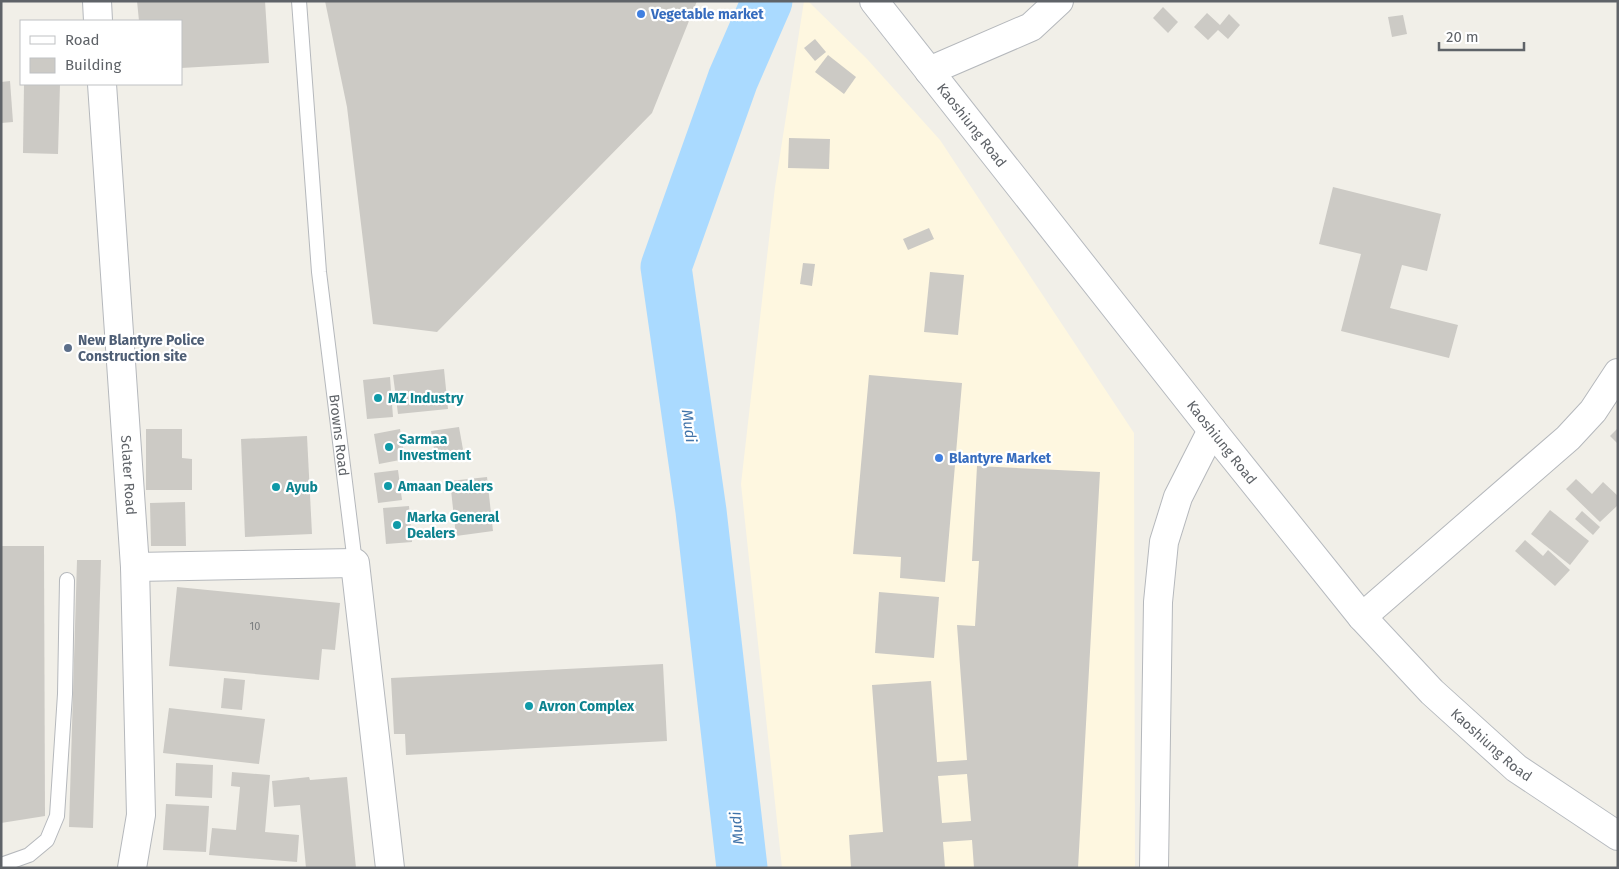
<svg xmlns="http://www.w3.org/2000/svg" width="1619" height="869" font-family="'Fira Sans',sans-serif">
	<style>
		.commercial { fill: #fef7e0 }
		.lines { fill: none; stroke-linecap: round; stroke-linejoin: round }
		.river { stroke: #aadaff; stroke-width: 51 }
		.building { fill: #cccac5; fill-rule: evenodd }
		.lane-casing { stroke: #b5b8bc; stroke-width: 16 }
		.street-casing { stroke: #b5b8bc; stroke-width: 30 }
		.secondary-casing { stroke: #b6babf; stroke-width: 30 }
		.lane { stroke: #fff; stroke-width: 14 }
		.street { stroke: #fff; stroke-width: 28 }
		.secondary { stroke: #fff; stroke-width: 28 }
		.shop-dot { fill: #3f7fe0; stroke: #fff; stroke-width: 2 }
		.service-dot { fill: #5c6f8a; stroke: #fff; stroke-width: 2 }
		.culture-dot { fill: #0f9aa8; stroke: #fff; stroke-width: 2 }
		.labels { text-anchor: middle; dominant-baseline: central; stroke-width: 4.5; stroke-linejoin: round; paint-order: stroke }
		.number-label { font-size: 11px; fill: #7a7d7f }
		.shop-label { font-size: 14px; font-weight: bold; fill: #366cbe; stroke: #fff; text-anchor: start }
		.street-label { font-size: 14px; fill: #5f6368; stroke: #fff }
		.service-label { font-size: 14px; font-weight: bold; fill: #4e5e75; stroke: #fff; text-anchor: start }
		.culture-label { font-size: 14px; font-weight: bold; fill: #0d838f; stroke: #fff; text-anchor: start }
		.water-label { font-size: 15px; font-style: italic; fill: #4174aa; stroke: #fff }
	</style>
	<rect width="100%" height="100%" fill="#f1efe8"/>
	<!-- commercial -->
	<polygon class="commercial" points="804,1 808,1 867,59 940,140 1134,433 1135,868 782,868 741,484 775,187"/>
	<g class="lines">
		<!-- river -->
		<polyline class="river" points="742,868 701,511 666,267 733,79 767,1"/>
	</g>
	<!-- building -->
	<g class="building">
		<polygon points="137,1 265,1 269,63 181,68 181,21 139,21"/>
		<polygon points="325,1 697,1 652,113 437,332 373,324 347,107"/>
		<polygon points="1163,7 1178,22 1168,33 1153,18"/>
		<polygon points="1207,13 1220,25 1229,14 1240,25 1228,39 1218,30 1208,40 1194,27"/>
		<polygon points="1403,15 1407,34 1392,37 1388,17"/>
		<polygon points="815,39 826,52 815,61 804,48"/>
		<polygon points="828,55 856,77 844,94 815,72"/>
		<polygon points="10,81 13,122 1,123 1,82"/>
		<polygon points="24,84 60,84 58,154 23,153"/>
		<polygon points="789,138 830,139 829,169 788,168"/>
		<polygon points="1333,187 1441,214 1427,271 1402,265 1390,308 1458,325 1449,358 1341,331 1361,254 1319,244"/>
		<polygon points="929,228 934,239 908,250 903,239"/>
		<polygon points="803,263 815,264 812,286 800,284"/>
		<polygon points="930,272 964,275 958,335 924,332"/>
		<polygon points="444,369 448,409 398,414 393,375"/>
		<polygon points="869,375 962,383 945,582 900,578 901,557 853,554"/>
		<polygon points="390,377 393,417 367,419 363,380"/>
		<polygon points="459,427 464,455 436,460 431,431"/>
		<polygon points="1618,428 1618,444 1610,436"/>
		<polygon points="146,429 182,429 182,458 192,459 192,490 146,490"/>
		<polygon points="400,429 405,459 379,464 374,434"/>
		<polygon points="307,436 312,534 245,537 241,439"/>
		<path d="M977,466L1100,472L1078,868H974L972,840L943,842L945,868H851L849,835L883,832L872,685L931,681L937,762L967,760L957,625L975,626L979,561H972ZM967,774L971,821L942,823L938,776Z"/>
		<polygon points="398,470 402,500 378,503 374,473"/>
		<polygon points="487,477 493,531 456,536 450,481"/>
		<polygon points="1576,479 1592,494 1603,482 1618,496 1618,505 1600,522 1566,489"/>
		<polygon points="185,502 186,546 151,546 150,503"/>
		<polygon points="409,506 412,542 386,544 383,508"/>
		<polygon points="1550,510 1589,541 1570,565 1531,534"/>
		<polygon points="1582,511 1600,527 1593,535 1575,519"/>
		<polygon points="1525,540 1543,556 1548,550 1570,570 1555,586 1515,551"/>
		<polygon points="1,546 44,546 45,816 1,823"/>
		<polygon points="77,560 101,560 93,828 69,827"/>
		<polygon points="177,587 340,603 335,650 322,649 319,680 169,666"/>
		<polygon points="879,592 939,597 934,658 875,653"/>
		<polygon points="663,664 667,741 406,755 405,734 394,734 391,678"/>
		<polygon points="224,678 245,680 242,710 221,708"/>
		<polygon points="169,708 265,719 259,764 163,753"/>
		<polygon points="176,763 213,765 212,798 175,796"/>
		<polygon points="232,772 270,775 265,832 299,835 297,862 209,855 212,828 236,830 240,787 231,786"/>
		<polygon points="309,777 310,780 347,777 356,868 306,868 300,805 274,807 272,781"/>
		<polygon points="166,804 209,806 206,852 163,850"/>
	</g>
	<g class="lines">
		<!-- lane casing -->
		<g class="lane-casing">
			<g id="lane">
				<path id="s1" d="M299,1L319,272L355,563"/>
				<polyline points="1,865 29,855 47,840 57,816 65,694 67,580"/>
			</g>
		</g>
		<!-- street casing -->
		<g class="street-casing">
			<g id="street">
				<polyline points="97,1 98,21"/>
				<polyline points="929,71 1031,27 1059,1"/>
				<path id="s2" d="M102,84L135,567L141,815L132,868"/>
				<polyline points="135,567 355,563 390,868"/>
				<polyline points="1362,617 1568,438 1593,411 1618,373"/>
				<polyline points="1154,868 1158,602 1164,542 1178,497 1212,430"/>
			</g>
		</g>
		<!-- secondary casing -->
		<g class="secondary-casing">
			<g id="secondary">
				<path id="s3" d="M874,1L1212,430L1362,617L1432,692L1516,768L1618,836"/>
			</g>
		</g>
		<!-- lane -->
		<use href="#lane" class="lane"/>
		<!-- street -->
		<use href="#street" class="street"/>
		<!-- secondary -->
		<use href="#secondary" class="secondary"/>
	</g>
	<!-- markers -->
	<g class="shop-dot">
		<circle cx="641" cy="14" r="5"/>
		<circle cx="939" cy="458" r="5"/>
	</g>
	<circle class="service-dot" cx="68" cy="348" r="5"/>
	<g class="culture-dot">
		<circle cx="378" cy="398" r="5"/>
		<circle cx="389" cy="447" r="5"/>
		<circle cx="388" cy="486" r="5"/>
		<circle cx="276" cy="487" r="5"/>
		<circle cx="397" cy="525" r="5"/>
		<circle cx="529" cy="706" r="5"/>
	</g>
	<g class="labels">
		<!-- number labels -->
		<g class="number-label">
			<text x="255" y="626">10</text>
		</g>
		<!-- shop labels -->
		<g class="shop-label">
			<text x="651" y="14">Vegetable market</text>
			<text x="949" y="458">Blantyre Market</text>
		</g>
		<!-- street labels -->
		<g class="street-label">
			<text stroke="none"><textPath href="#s3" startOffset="158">Kaoshiung Road</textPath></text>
			<text stroke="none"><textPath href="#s1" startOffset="436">Browns Road</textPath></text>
			<text stroke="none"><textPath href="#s3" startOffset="562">Kaoshiung Road</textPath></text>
			<text stroke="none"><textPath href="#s2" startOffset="392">Sclater Road</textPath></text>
			<text stroke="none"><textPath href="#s3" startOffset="968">Kaoshiung Road</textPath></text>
		</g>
		<!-- service labels -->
		<g class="service-label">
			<text x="78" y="340">New Blantyre Police<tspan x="78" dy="16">Construction site</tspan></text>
		</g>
		<!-- culture labels -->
		<g class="culture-label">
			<text x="388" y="398">MZ Industry</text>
			<text x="399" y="439">Sarmaa<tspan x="399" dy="16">Investment</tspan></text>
			<text x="398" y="486">Amaan Dealers</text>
			<text x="286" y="487">Ayub</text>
			<text x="407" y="517">Marka General<tspan x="407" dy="16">Dealers</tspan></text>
			<text x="539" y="706">Avron Complex</text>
		</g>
		<!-- water labels -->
		<g class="water-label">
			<text transform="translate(689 426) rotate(82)">Mudi</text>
			<text transform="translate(737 828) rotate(-96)">Mudi</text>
		</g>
	</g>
	<!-- border -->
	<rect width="1619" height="869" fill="none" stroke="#5f6368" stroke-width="5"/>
	<!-- legend -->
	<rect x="20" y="20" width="162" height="65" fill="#ffffff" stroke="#bfc1c3"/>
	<rect x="30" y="36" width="25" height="8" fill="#ffffff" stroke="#bfc1c3"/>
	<text x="65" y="45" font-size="15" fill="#5f6368">Road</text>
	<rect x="30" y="58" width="25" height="15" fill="#cccac5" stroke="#bfc1c3"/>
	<text x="65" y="70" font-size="15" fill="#5f6368">Building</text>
	<!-- scale -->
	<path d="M1439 42v8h85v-8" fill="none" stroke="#5f6368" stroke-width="2.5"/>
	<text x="1446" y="42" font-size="15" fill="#5f6368" stroke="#ffffff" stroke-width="4" paint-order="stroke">20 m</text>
</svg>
